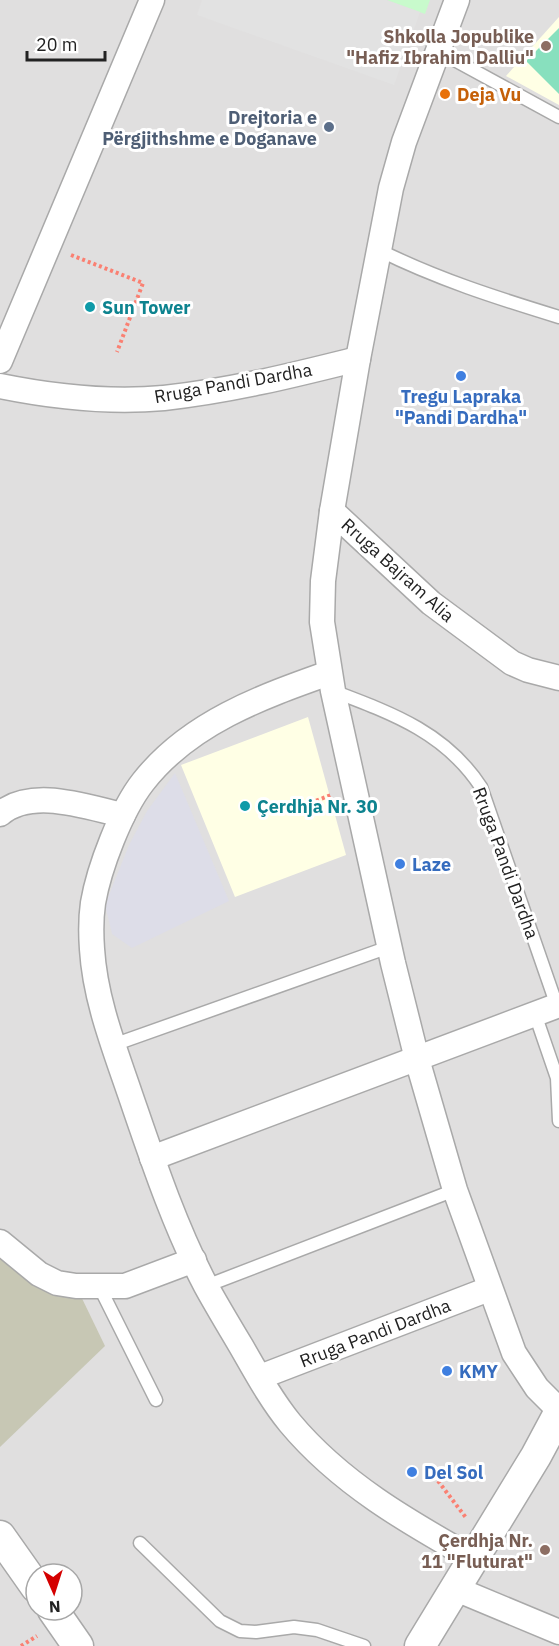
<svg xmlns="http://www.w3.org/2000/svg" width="559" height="1646" font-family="'IBM Plex Sans',sans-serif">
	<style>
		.residential { fill: #e0dfdf; fill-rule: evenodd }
		.education { fill: #ffffe5 }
		.construction { fill: #c7c7b4 }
		.park { fill: #c8facc }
		.pitch { fill: #88e0be }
		.parking { fill: #e2e2e2 }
		.plaza { fill: #dddde8 }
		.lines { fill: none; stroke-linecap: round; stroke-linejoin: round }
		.service-casing { stroke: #a9a9a9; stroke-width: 15 }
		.minor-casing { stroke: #a9a9a9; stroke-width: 27 }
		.tertiary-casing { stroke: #a9a9a9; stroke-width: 33 }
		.path { stroke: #fa8072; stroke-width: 4; stroke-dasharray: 3 3; stroke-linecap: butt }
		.service { stroke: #fff; stroke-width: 12 }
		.minor { stroke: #fff; stroke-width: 24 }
		.tertiary { stroke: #fff; stroke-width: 30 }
		.education-dot { fill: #8d6e63; stroke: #fff; stroke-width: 2 }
		.food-dot { fill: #e8710a; stroke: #fff; stroke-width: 2 }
		.service-dot { fill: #5c6f8a; stroke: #fff; stroke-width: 2 }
		.culture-dot { fill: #0f9aa8; stroke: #fff; stroke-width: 2 }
		.shop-dot { fill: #3f7fe0; stroke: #fff; stroke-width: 2 }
		.labels { text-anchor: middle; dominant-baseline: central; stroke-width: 6; stroke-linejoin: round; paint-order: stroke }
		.education-label { font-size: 18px; font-weight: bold; fill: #785e54; stroke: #fff; text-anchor: end }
		.food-label { font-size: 18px; font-weight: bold; fill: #c56008; stroke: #fff; text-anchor: start }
		.service-label { font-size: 18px; font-weight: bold; fill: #4e5e75; stroke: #fff; text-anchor: end }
		.culture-label { font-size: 18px; font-weight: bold; fill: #0d838f; stroke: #fff; text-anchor: start }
		.street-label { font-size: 18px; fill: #222; stroke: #fff }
		.shop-label { font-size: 18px; font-weight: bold; fill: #366cbe; stroke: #fff; text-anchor: start }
	</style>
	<rect width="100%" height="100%" fill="#f2efe9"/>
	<!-- residential -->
	<path class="residential" d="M0,0H559V1646H0ZM36,1574H72V1610H36Z"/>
	<!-- education -->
	<g class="education">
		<polygon points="559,17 559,105 506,76"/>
		<polygon points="308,717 346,855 235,897 181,765"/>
	</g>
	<!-- construction -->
	<polygon class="construction" points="0,1242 76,1286 105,1346 0,1447"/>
	<!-- park -->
	<polygon class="park" points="387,0 430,0 425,14"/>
	<!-- pitch -->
	<polygon class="pitch" points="559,28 559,94 526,61"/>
	<!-- parking -->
	<polygon class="parking" points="202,0 386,0 420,12 394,85 197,15"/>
	<!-- plaza -->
	<polygon class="plaza" points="175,773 229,901 132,948 112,934 105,905 129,845 147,811"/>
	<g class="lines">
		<!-- service casing -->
		<g class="service-casing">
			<g id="service">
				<polyline points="438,51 559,117"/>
				<path d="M379,250C437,279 497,298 559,317"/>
				<path d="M333,691C391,713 445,732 481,787L557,1006"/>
				<polyline points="535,1014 557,1078 559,1121"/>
				<polyline points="113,1045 389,947"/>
				<polyline points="206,1286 455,1190"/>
				<polyline points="100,1288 156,1400"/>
				<polyline points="140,1543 220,1621 240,1631 256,1632 294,1627 317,1630 364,1646"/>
			</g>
		</g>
		<!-- minor casing -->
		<g class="minor-casing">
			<g id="minor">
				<polyline points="457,0 404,142 391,188 358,359 332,511 323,581 322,622 333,691 393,963 417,1059 455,1190 514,1353 537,1388 559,1410"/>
				<polyline points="0,361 152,0"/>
				<path d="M0,386C54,397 109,403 164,398C230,391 294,375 358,359"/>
				<polyline points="332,511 431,603 512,663 528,670 559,678"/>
				<path d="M329,673C261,697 189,723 143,782C121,810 99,868 93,903C91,917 91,935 92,949C95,999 114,1047 130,1094C152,1158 174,1225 206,1286C217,1306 229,1326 241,1346C256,1372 271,1400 290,1423C340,1483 408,1522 474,1559"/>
				<path d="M0,814C32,787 86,807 123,815"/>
				<polyline points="152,1158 559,1005"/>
				<polyline points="0,1242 39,1274 57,1283 76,1286 125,1286 194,1260"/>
				<polyline points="260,1377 489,1289"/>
				<polyline points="456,1589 559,1632"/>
			</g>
		</g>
		<!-- tertiary casing -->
		<g class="tertiary-casing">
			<g id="tertiary">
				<polyline points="0,1536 36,1587"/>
				<polyline points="53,1610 78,1646"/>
				<polyline points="420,1646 536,1456 559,1413"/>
			</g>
		</g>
		<!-- path -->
		<g class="path">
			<polyline points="71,255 143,283 117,352"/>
			<polyline points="305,805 331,795"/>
			<polyline points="438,1481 467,1519"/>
			<polyline points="21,1646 37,1636"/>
		</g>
		<!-- service -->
		<use href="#service" class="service"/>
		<!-- minor -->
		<use href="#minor" class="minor"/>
		<!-- tertiary -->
		<use href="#tertiary" class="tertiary"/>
	</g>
	<!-- markers -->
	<g class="education-dot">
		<circle cx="546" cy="46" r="6"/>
		<circle cx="545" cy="1550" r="6"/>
	</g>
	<circle class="food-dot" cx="445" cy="94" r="6"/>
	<circle class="service-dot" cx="329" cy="127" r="6"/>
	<g class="culture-dot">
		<circle cx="90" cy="307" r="6"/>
		<circle cx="245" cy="806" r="6"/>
	</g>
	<g class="shop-dot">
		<circle cx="461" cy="376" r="6"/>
		<circle cx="400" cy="864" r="6"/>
		<circle cx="447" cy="1371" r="6"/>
		<circle cx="412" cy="1472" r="6"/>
	</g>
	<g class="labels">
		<!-- education labels -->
		<g class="education-label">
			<text x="534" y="36">Shkolla Jopublike<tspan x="534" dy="21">"Hafiz Ibrahim Dalliu"</tspan></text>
			<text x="533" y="1540">Çerdhja Nr.<tspan x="533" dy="21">11 "Fluturat"</tspan></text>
		</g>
		<!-- food labels -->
		<g class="food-label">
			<text x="457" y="94">Deja Vu</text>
		</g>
		<!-- service labels -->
		<g class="service-label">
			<text x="317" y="117">Drejtoria e<tspan x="317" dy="21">Përgjithshme e Doganave</tspan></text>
		</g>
		<!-- culture labels -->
		<g class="culture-label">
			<text x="102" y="307">Sun Tower</text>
			<text x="257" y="806">Çerdhja Nr. 30</text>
		</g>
		<!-- street labels -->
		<g class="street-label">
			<text transform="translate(233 383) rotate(-10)">Rruga Pandi Dardha</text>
			<text transform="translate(398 570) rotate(42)">Rruga Bajram Alia</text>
			<text transform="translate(506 863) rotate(70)">Rruga Pandi Dardha</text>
			<text transform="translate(375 1333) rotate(-21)">Rruga Pandi Dardha</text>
		</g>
		<!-- shop labels -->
		<g class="shop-label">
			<text x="461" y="396" text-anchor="middle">Tregu Lapraka<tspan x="461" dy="21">"Pandi Dardha"</tspan></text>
			<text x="412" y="864">Laze</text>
			<text x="459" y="1371">KMY</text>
			<text x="424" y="1472">Del Sol</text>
		</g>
	</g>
	<!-- north arrow -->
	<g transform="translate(54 1592) rotate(177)"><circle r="28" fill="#ffffff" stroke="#a7a7a7" stroke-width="1.5"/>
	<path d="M0-4.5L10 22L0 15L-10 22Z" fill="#d40000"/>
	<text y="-9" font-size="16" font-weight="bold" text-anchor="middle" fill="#222222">N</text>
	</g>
	<!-- scale -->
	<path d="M27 51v9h78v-9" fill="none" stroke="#222222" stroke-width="3"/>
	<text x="36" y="51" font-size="18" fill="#222222" stroke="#ffffff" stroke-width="4.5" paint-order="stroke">20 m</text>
</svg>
